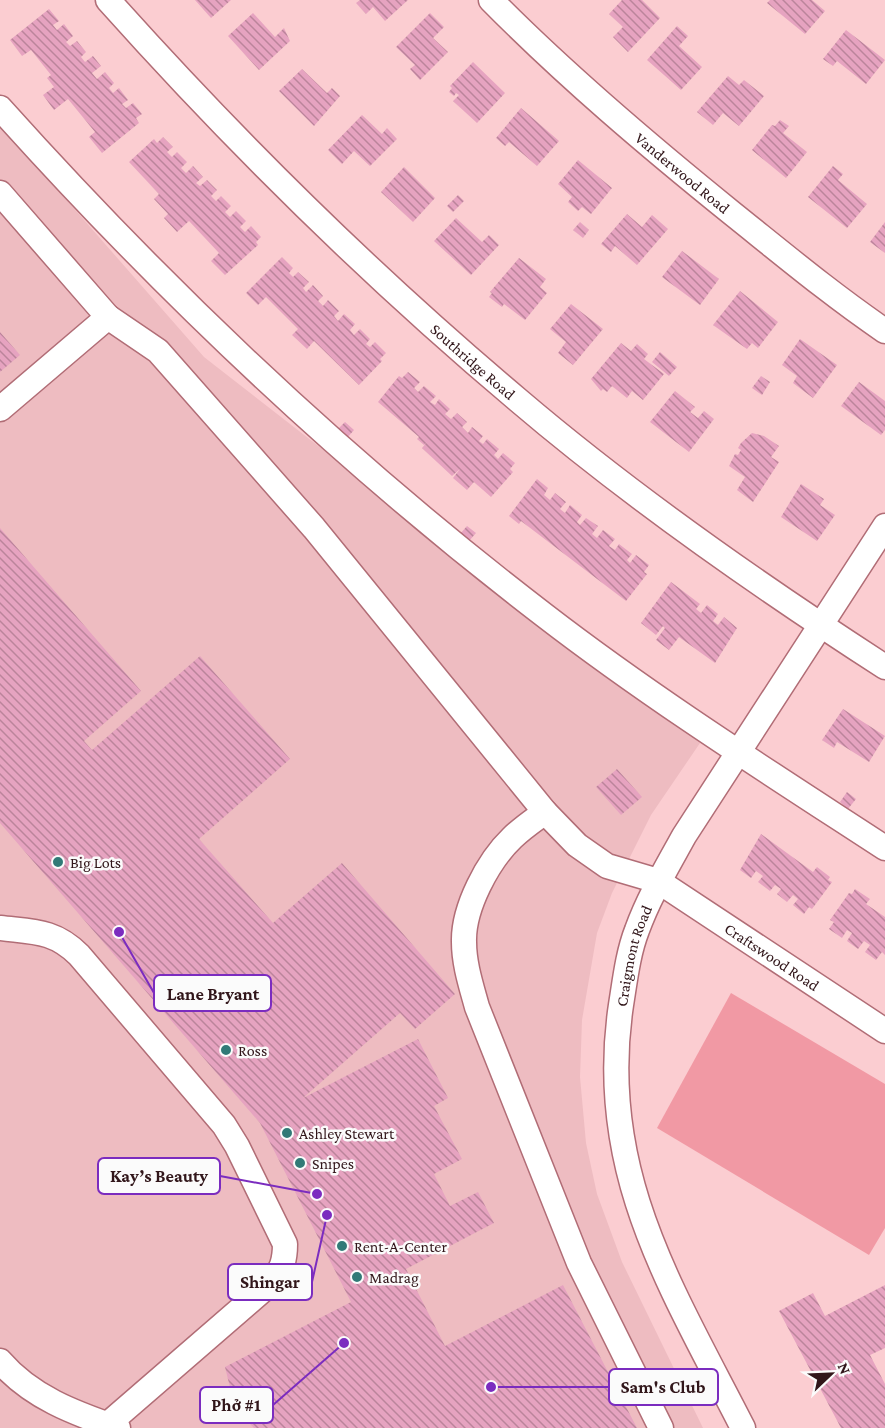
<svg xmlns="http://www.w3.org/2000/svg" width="885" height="1428" font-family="'Crimson Pro',serif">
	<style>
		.built { fill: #eebcc1 }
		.pitch { fill: #f199a4 }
		.building { fill: url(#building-back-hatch) }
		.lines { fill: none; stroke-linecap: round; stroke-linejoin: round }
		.minor-casing { stroke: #b16d76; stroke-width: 27 }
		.minor { stroke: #fff; stroke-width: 24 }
		.poi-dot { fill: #317a77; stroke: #fbfbfb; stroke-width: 2 }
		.labels { text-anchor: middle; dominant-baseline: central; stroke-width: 5; stroke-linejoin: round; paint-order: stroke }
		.street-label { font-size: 16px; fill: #31161a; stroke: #fbfbfb }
		.poi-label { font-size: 16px; fill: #31161a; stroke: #fbfbfb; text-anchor: start }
		.leader { fill: none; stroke: #7b2cbf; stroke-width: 2 }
		.callout-dot { fill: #7b2cbf; stroke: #fbfbfb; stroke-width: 2 }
		.callout { fill: #fbfbfb; stroke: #7b2cbf; stroke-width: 2 }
		.callout-label { font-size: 18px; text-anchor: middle; font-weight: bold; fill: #31161a }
	</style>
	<defs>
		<pattern id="building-back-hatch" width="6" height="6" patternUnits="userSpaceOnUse" patternTransform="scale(1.5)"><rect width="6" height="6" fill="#e6a3c0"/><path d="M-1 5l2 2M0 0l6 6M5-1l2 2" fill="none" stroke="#bb849b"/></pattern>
	</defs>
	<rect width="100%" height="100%" fill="#fbcdd1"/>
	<!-- built -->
	<polygon class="built" points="0,124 204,357 700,743 651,815 612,893 597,933 582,1020 580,1077 586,1143 597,1194 622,1262 703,1428 0,1428"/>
	<!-- pitch -->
	<polygon class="pitch" points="731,993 885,1084 885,1228 869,1255 657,1128"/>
	<!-- building -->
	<g class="building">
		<polygon points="195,0 231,0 211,18"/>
		<polygon points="360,0 408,0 385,21 373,7 366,14 356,3"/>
		<polygon points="622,0 642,0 660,18 628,52 613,37 623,27 609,14"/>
		<polygon points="770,0 812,0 825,11 805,34 767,3"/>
		<polygon points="49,9 59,21 53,25 57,30 64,24 73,36 66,42 70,46 77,41 86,52 81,57 85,62 93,56 101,66 92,73 97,79 105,72 114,83 109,88 113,93 119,88 128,100 122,104 126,108 133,103 142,114 136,118 139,123 102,153 89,137 95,132 68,99 54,110 43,95 54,87 47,78 51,75 31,50 22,56 10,40"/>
		<polygon points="253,13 275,37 284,28 290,41 259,70 228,36"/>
		<polygon points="430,13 444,27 433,38 448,52 420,80 410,69 415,65 396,47"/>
		<polygon points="677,26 688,36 679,46 702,67 681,90 647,60"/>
		<polygon points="846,30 885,60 866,84 837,61 833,66 823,59"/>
		<polygon points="473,62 505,93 477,123 453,101 459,95 456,93 454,96 449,92 452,88 450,86"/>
		<polygon points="302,69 327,93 332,88 340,96 314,126 279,91"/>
		<polygon points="728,76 739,85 744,80 764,96 739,126 723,113 713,125 697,112"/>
		<polygon points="521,108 559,141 537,166 509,142 505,146 496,138"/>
		<polygon points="362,115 382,134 387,128 397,139 370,166 354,151 342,164 328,150"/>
		<polygon points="780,120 789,126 783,133 807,152 786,178 752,150 772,125 775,126"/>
		<polygon points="163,137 173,147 167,152 172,157 177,152 187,162 181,168 186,173 193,166 203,177 196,183 200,186 207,180 217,190 211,196 216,201 221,196 231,206 225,212 230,217 236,211 246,221 240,227 245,232 251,226 261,237 256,242 258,245 225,275 211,261 219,253 189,221 177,232 164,218 168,214 154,199 159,194 129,162 154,139 157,143"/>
		<polygon points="578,160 612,188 591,214 582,207 578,211 568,202 572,197 558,184"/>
		<polygon points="833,166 843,174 838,180 867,204 847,228 808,197"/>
		<polygon points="404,167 435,198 413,222 381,192"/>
		<polygon points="458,195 464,201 453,212 447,206"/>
		<polygon points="627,214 642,227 652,215 668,229 637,265 615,246 611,252 601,244"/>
		<polygon points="456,218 482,242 489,235 499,245 471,275 434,241"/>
		<polygon points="580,222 589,230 583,238 573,230"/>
		<polygon points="885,222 885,253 870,242"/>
		<polygon points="682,251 719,279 700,305 662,277"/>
		<polygon points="282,257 293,268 289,273 293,277 298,272 309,282 303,288 306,292 313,285 323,296 318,301 323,306 328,300 339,311 334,316 338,321 344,314 355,324 350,330 354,335 360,329 370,339 366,344 370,347 375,342 386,353 380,359 382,361 359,385 314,341 307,349 292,335 298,329 266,297 258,305 246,293"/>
		<polygon points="519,258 546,279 540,287 547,293 525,320 504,304 502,307 489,297 492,293 490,292"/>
		<polygon points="740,291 778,322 758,348 752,343 747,349 713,325"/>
		<polygon points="571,304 603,329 573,365 558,353 566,342 550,329"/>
		<polygon points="0,332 20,355 0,372"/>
		<polygon points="800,339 837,365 813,398 793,383 797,376 782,365"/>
		<polygon points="621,343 631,351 637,344 648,354 644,359 664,374 643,400 632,391 627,398 612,386 607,392 603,389 601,391 591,379"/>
		<polygon points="660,352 677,367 669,376 652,362"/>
		<polygon points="408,372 420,382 414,388 418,392 424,386 436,396 430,402 435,405 439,399 450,409 445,414 451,419 457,413 467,422 462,427 468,433 472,427 483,436 479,441 483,444 487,439 499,449 494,455 498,459 503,453 515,463 510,469 513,472 491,497 474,482 467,490 453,478 460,469 452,476 422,448 427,442 424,445 417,439 419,437 378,402 399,376 402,378"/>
		<polygon points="761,376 770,382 762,395 752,388"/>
		<polygon points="859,382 885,401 885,430 881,435 841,406"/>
		<polygon points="675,391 695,407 690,412 698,418 704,411 714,419 689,452 650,422"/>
		<polygon points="345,422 354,430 347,438 338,429"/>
		<polygon points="752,433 764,436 779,446 771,457 779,462 753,502 737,490 745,477 729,466 735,454 738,455 741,450 738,448 741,443"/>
		<polygon points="537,479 548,488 544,495 550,500 555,493 566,502 560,509 565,513 570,505 582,515 577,522 580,525 586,518 598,526 592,534 597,538 603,530 615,539 609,546 615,550 619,544 632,554 627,560 630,563 636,555 649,565 644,572 647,574 626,601 521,521 519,524 509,516"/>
		<polygon points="801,484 824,499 820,505 835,515 817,541 781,517"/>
		<polygon points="467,526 476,533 469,541 460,534"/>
		<polygon points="0,528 141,691 84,741 92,750 200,656 290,759 199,839 273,923 342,863 455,994 415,1029 400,1013 303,1098 418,1039 448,1098 434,1106 462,1159 434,1174 450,1206 478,1192 494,1223 406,1269 445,1346 563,1285 637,1428 254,1428 235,1408 225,1367 351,1302 260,1123 0,823"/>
		<polygon points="671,582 700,604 696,609 701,613 707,605 718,614 713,621 718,625 724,617 737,628 715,663 679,637 669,650 656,640 665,628 663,626 656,635 641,623"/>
		<polygon points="843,709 885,736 869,762 837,742 834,748 822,740"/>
		<polygon points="617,769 642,797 621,815 596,787"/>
		<polygon points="847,792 856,799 848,809 840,802"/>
		<polygon points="761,834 813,872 817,867 830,877 828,880 832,882 812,909 809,907 804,914 793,905 798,899 793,895 787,902 777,894 781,889 775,885 770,891 758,882 763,876 756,871 751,878 740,870"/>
		<polygon points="855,889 870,899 866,904 885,917 885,955 882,952 876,960 865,952 870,945 864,941 858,949 847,941 852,933 847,930 842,938 829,929 834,922 830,920 849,893 852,894"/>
		<polygon points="885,1285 885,1348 870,1355 885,1384 885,1428 841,1428 779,1311 813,1293 825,1316"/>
	</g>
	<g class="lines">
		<!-- minor casing -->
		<g class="minor-casing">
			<g id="minor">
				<path id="s1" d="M108,0C235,142 372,277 518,400C633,498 758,585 885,667"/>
				<path id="s2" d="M491,0C567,77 650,147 733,214C783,254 832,295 885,331"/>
				<path d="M0,108C166,293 347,464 544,615C653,699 770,773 885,848"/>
				<polyline points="0,193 108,317"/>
				<path id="s3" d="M0,409L108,317L158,351L314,528L545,812L577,845L607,866L658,881L885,1031"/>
				<path d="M545,812C534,820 522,828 512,838C488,861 463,908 464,942C464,964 471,985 477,1007L579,1263L661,1428"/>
				<path d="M0,928C33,932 54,930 79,955L224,1125L237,1146L285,1244C285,1260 282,1270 272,1282L108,1424"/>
				<path d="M0,1361C31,1397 74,1413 118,1428"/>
				<path id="s4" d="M743,1428C671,1287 596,1171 621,1005C625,980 628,953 637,930C649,897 667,867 684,836L885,526"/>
			</g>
		</g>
		<!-- minor -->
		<use href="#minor" class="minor"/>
	</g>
	<!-- markers -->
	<g class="poi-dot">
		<circle cx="58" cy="862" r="6"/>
		<circle cx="226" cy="1050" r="6"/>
		<circle cx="287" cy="1133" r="6"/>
		<circle cx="300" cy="1163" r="6"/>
		<circle cx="342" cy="1246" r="6"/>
		<circle cx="357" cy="1277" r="6"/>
	</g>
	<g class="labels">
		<!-- street labels -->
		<g class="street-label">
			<text stroke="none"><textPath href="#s2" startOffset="258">Vanderwood Road</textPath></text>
			<text stroke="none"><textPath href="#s1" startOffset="514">Southridge Road</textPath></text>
			<text stroke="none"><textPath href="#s4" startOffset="500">Craigmont Road</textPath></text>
			<text stroke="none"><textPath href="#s3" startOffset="1077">Craftswood Road</textPath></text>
		</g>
		<!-- poi labels -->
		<g class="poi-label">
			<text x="70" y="862">Big Lots</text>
			<text x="238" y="1050">Ross</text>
			<text x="299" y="1133">Ashley Stewart</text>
			<text x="312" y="1163">Snipes</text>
			<text x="354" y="1246">Rent-A-Center</text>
			<text x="369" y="1277">Madrag</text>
		</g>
	</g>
	<!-- callouts -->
	<path class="leader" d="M119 932L154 993M317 1194L220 1176M327 1215L312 1282M491 1387L609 1387M344 1343L273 1405"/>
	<g class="callout-dot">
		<circle cx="119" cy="932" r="6"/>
		<circle cx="317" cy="1194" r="6"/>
		<circle cx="327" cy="1215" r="6"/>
		<circle cx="491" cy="1387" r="6"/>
		<circle cx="344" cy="1343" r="6"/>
	</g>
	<g class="callout">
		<rect x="154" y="975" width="117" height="36" rx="6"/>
		<rect x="98" y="1158" width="122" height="36" rx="6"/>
		<rect x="228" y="1264" width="84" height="36" rx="6"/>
		<rect x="609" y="1369" width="109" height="36" rx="6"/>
		<rect x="200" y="1387" width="73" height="36" rx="6"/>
	</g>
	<g class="callout-label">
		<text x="213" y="1000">Lane Bryant</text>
		<text x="159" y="1182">Kay’s Beauty</text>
		<text x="270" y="1288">Shingar</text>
		<text x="663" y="1393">Sam's Club</text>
		<text x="236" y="1411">Phở #1</text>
	</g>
	<!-- north arrow -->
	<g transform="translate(831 1374) rotate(67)" stroke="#fbfbfb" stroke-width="4.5" paint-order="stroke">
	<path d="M0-4.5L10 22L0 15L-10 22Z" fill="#31161a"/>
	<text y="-9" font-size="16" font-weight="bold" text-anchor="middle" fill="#31161a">N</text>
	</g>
</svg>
